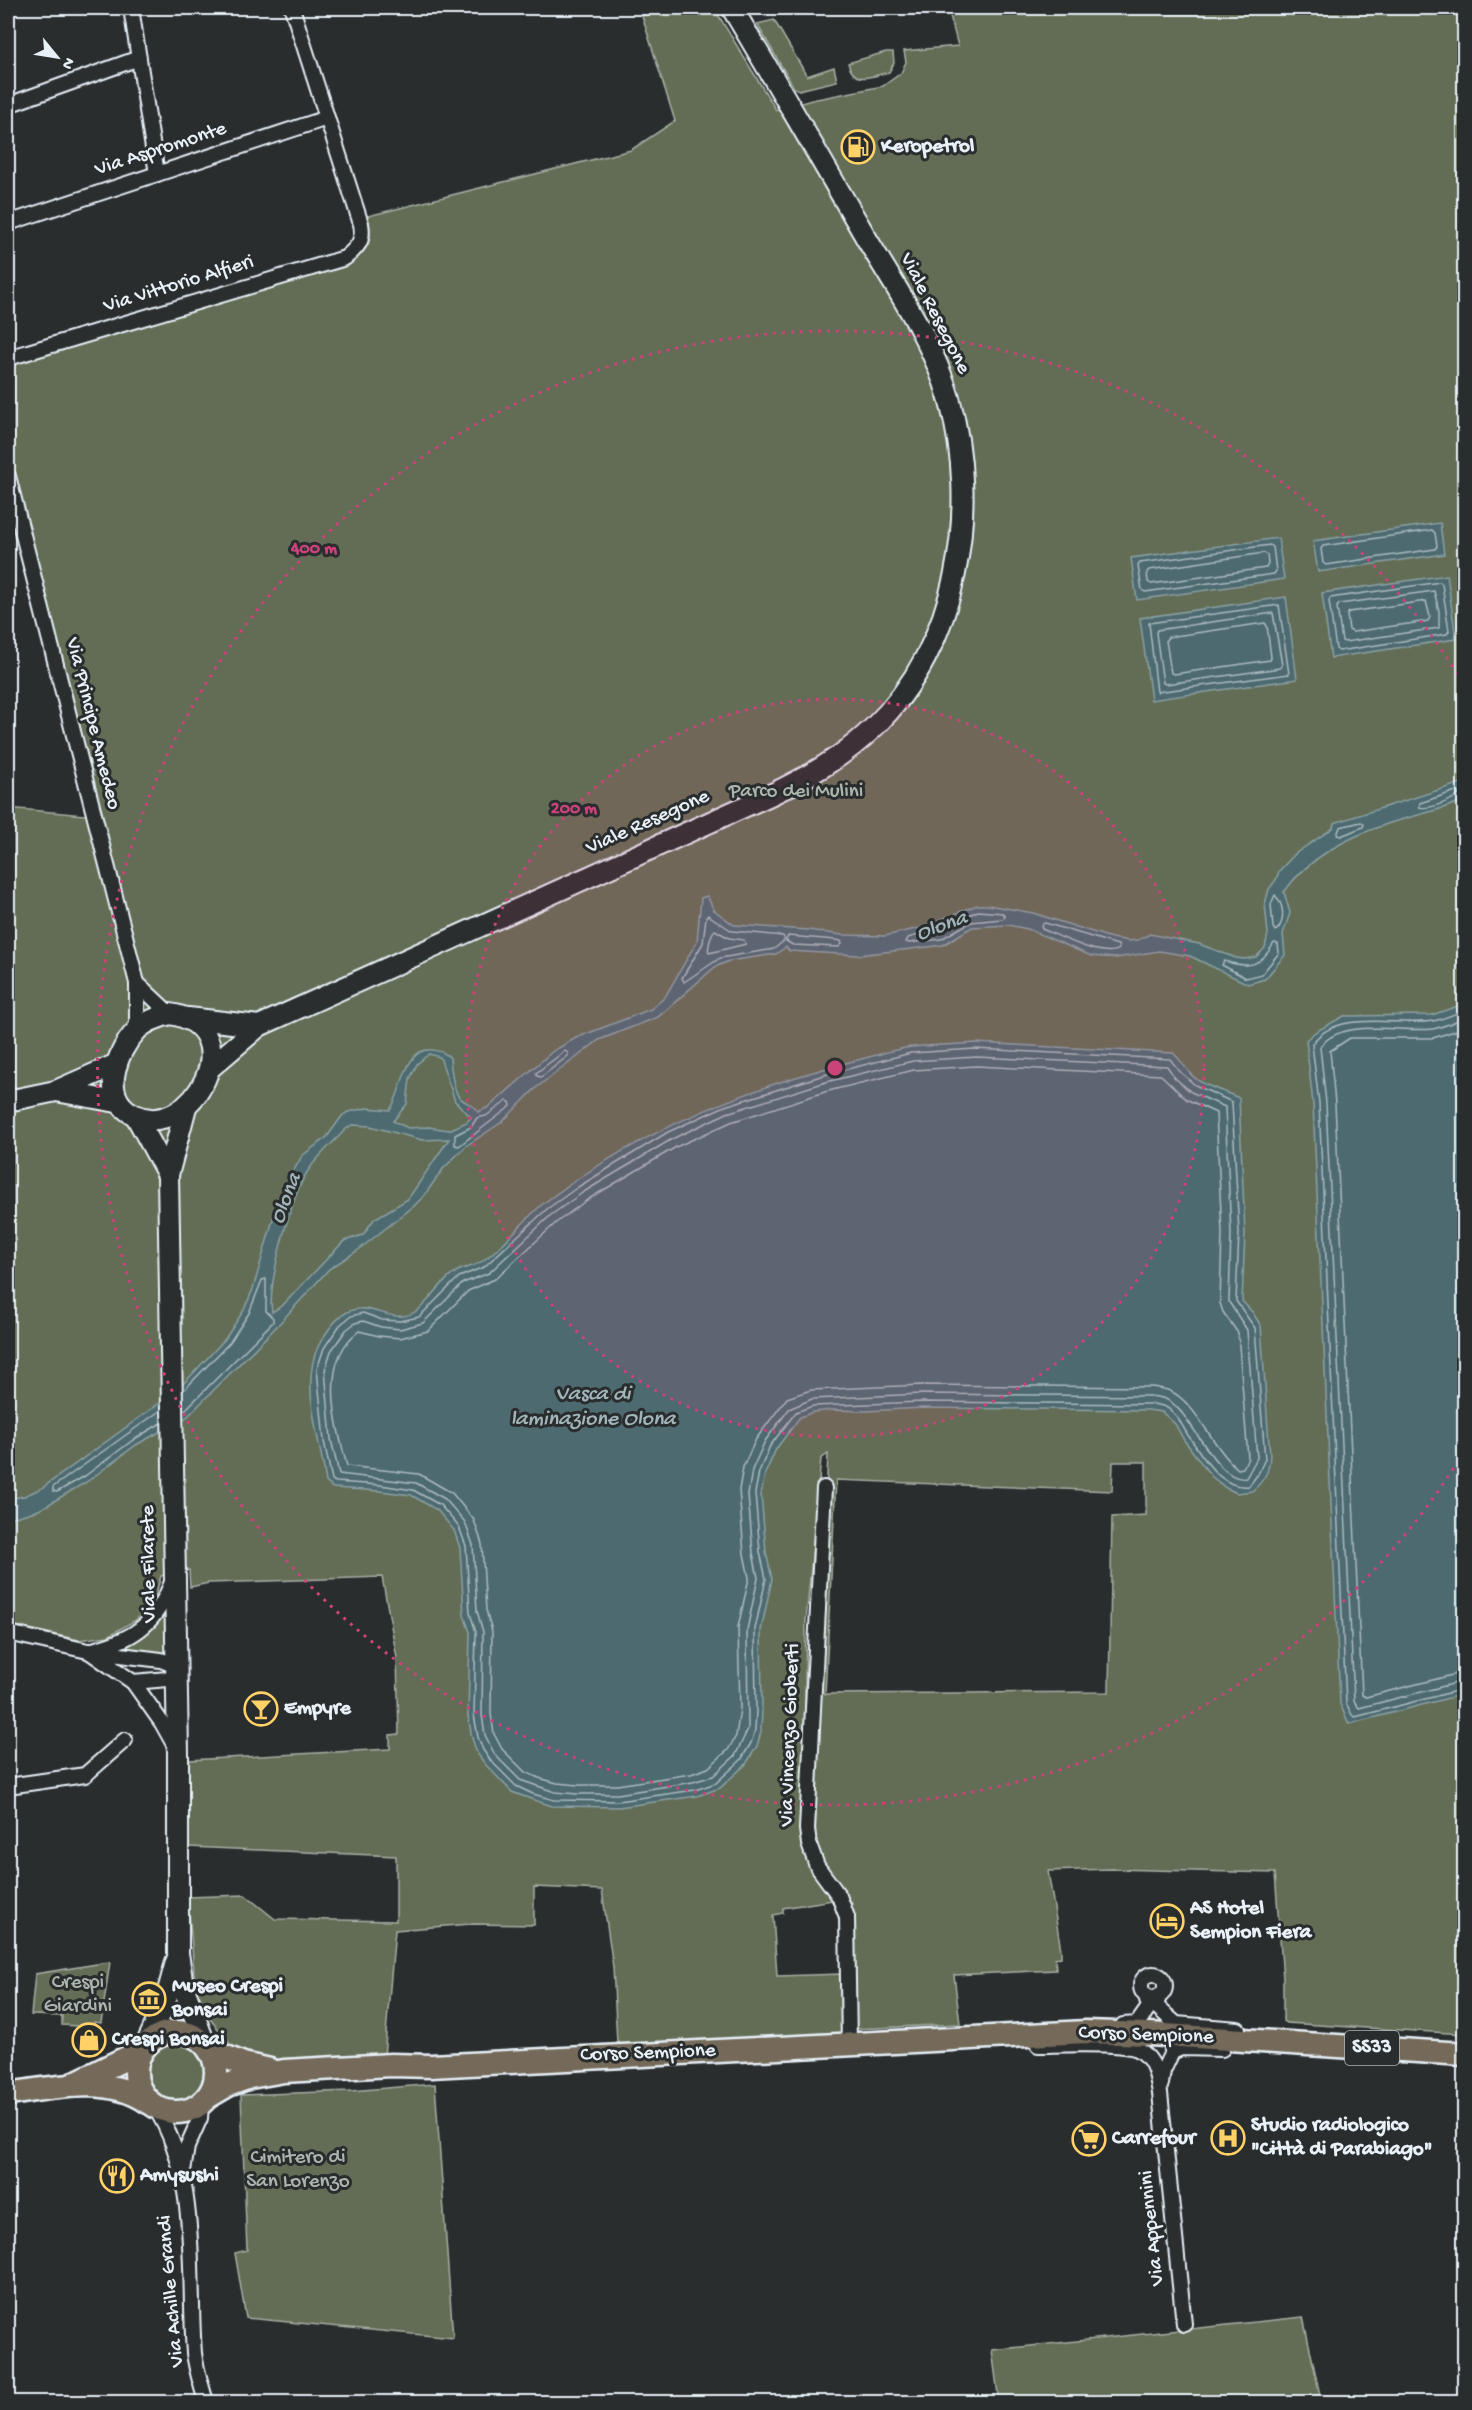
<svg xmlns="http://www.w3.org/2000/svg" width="1472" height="2410" font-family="'Gochi Hand',sans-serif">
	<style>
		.green { fill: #636d54; stroke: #a6afa6; stroke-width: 1.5; fill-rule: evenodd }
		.water { fill: #4d6b6f; stroke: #8ba1a6; stroke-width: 1.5; fill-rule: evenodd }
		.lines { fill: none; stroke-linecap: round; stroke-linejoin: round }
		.shore { stroke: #aabbc1; stroke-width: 1.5 }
		.street-casing { stroke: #e8f1f8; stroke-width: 18 }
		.secondary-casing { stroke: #e8f1f8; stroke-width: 24 }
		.primary-casing { stroke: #e8f1f8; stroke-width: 27 }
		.street { stroke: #2a2d2e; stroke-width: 14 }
		.secondary { stroke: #2a2d2e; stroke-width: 20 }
		.primary { stroke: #746a5a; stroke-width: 22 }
		.ring { fill: none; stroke: #ca437a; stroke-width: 3; stroke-dasharray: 3 6 }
		.labels { text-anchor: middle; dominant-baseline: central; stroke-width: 6; stroke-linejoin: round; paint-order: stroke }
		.shield { fill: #2a2d2e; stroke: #afb6bb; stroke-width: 1.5 }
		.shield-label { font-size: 20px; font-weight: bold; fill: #e8f1f8 }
		.poi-label { font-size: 21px; font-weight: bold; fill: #e8f1f8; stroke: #2a2d2e; text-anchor: start }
		.street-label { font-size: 21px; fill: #e8f1f8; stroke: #2a2d2e }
		.park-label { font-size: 21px; fill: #acb6ae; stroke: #2a2d2e }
		.water-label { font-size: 22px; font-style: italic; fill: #a2b5ba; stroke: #2a2d2e }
		.centre { fill: #ca437a; stroke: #2a2d2e; stroke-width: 3 }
		.ring-label { font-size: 18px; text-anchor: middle; font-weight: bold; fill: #ca437a; stroke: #2a2d2e; stroke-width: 6; stroke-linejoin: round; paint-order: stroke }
	</style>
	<rect width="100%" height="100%" fill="#2a2d2e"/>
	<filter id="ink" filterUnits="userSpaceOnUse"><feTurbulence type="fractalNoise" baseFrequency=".0167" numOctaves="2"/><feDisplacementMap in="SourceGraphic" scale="12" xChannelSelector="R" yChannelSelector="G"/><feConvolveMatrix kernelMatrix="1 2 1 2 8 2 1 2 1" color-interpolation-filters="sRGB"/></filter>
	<g filter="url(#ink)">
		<!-- green -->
		<g class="green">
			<path d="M670,8H714L776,110L812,100L883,86L901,73L906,62L904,51L958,46L948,8H1464V2034L1286,2023L1283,2021V1979L1275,1873L1111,1869L1048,1871L1061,1950V1957L1055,1958L1056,1970L954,1975L960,2024L854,2029L852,1903L815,1850L819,1644L828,1454L821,1459L806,1621L803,1834L833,1900L783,1908V1913L773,1915L777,1976L843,1974L845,2028L838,2035L624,2045L617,2042L613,1967L602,1890L534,1887V1925L471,1924L395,1930L384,2057L265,2060L231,2045L210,2019L195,1986L188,1897L245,1895L275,1919L396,1921V1856L189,1847V1760L390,1749V1735L399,1734L397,1658L382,1577L209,1583L190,1587L189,1570L161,1576L155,1597L136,1620L108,1636L79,1640L8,1624V808L84,815L99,811L8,452V363L349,265C369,248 374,242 368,216L631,150L675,121L642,16ZM1113,1462H1146V1515L1112,1517L1109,1692L825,1694L836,1480L1112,1491Z"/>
			<polygon points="774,20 807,76 834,67 837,81 799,90 794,88 757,24"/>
			<path d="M886,52H893L894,63L889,72C871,76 854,86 848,63Z"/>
			<polygon points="165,1609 166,1655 116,1646"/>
			<polygon points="110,1962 101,2023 94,2022 94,2027 62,2025 62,2016 31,2015 35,1974"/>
			<circle cx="176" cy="2072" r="29"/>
			<polygon points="435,2084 453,2338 246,2318 235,2253 247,2250 241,2095 350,2091"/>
			<polygon points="1303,2317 1320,2395 1255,2402 999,2402 992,2350"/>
		</g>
		<!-- water -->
		<g class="water">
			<polygon points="1440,523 1444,554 1318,572 1313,541"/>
			<polygon points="1278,538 1284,579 1137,600 1131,558"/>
			<polygon points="1447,575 1456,639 1331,658 1322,593"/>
			<polygon points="1286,597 1297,679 1151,700 1140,618"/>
			<path d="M1464,782V800C1440,811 1415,815 1390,823C1348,837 1310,856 1284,892L1290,913L1283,934L1285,955L1265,979L1248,984L1190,956L1159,951L1116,958L1091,956L1028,929L1008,925L972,927L943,945L928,947L858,955L789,951L786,947L776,954L729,961L715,967L658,1017L599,1040L577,1057L537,1087L502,1122L466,1146L443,1169L424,1196L414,1206L357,1251L329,1269L278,1325L187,1417L136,1445L88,1481L39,1510L8,1519V1499L24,1496L42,1488L161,1402L186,1381L225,1339L244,1310L253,1289L276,1209L290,1177L302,1156L327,1137L342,1116L348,1112L367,1108L390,1110C402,1095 404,1045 433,1050C440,1051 446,1053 450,1058C451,1068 453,1090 459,1097C465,1104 472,1102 478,1112L489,1107L553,1051L576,1038L651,1009L665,997L697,941L701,898L707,896L714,910L734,925L808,930L842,935L885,936L920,928L977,905H988L1033,913L1111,938L1129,941L1138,940L1150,934L1199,944L1236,958L1245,959L1256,957L1265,948L1268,934L1265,904L1269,889L1276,880L1279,871L1296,853L1333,828L1334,823ZM429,1054L440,1057L455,1101L471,1117L467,1122L449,1130L429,1127L408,1128L393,1121L407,1104L410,1079L417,1064ZM352,1125L370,1126L422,1140L449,1139L408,1199L374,1219L363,1235L344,1241L282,1306L272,1312C267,1284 291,1199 306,1174C316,1157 333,1143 346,1129Z"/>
			<polygon points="1464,1004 1464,1694 1349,1724 1340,1704 1313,1104 1306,1040 1315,1032 1344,1016 1432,1015"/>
			<path d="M975,1043L1173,1053C1183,1061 1187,1074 1199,1081C1211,1088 1226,1092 1239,1098L1245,1233L1242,1301L1253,1313L1261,1326L1269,1444C1272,1464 1268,1478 1252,1491L1237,1493L1226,1488L1211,1476L1184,1440L1175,1424L1162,1412L1148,1410L923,1408L866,1411L833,1410L813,1412L800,1417L776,1449L765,1474L761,1494L766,1552L772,1579L761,1630L762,1709L761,1732L757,1746L746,1764L720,1788L697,1796L619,1807L552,1806L531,1799L512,1792L485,1764L477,1753L472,1738L468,1716L470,1632L464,1615L460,1548L454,1530L437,1510L411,1495L380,1491L333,1488L326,1482C321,1443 299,1382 319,1345C358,1273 385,1335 418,1310C432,1299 441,1281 456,1272C463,1267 474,1267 481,1262C505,1246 522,1221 544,1203C634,1134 737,1091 846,1063C868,1058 890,1050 912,1047C933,1045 954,1045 975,1043Z"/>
		</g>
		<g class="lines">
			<!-- shore -->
			<g class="shore">
				<polygon points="1432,530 1435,533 1437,546 1435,549 1326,565 1323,563 1321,549 1323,546"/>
				<polygon points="1270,545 1273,547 1276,571 1274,574 1145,592 1142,590 1138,566 1140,563"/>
				<polygon points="1264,553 1267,555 1268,564 1266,568 1151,584 1148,582 1147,572 1149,570"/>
				<polygon points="1440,582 1442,584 1449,631 1447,634 1339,651 1336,649 1329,601 1330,598"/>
				<polygon points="1434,591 1439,611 1439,628 1345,642 1342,641 1337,607 1339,604"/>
				<polygon points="1426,601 1430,617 1428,621 1353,632 1349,630 1347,615 1349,612"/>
				<polygon points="1279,605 1289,674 1157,692 1149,623"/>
				<polygon points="1273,613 1282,665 1280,668 1166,684 1163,683 1156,633 1157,630"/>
				<polygon points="1265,623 1267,626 1271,657 1270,660 1174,674 1171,673 1166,640 1168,637"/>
				<path d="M1456,791L1459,795C1450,801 1429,810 1419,807L1420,803Z"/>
				<polygon points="1361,822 1364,824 1363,827 1341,836 1337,835 1340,827"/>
				<path d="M1275,895C1284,905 1286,921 1276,931L1273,928L1271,904Z"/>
				<polygon points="978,911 1003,913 1005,917 1002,919 971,922 941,939 909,943 906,942 908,938 935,930"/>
				<polygon points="708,915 732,931 783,936 785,940 774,949 720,958 684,982 682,978 703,943 706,917"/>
				<path d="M1045,923L1118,945L1119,949C1104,959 1059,936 1042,929L1041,925Z"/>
				<path d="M715,930L729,938L744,940L746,944L709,953C707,949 711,933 715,930Z"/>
				<polygon points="788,936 836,940 841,941 842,944 839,947 793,945 786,941"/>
				<path d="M1274,943L1278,944L1279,953L1262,974L1246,978L1222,965L1224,961C1250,969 1261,966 1274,943Z"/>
				<path d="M1464,1010C1454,1014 1444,1019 1433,1021C1397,1027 1337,1008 1312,1044L1319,1103L1346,1703L1352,1715L1355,1717L1464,1689"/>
				<path d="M1464,1018C1454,1022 1443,1027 1433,1029C1402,1033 1341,1017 1320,1047L1326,1103L1354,1701L1359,1708L1464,1681"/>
				<polyline points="1464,1028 1433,1038 1350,1038 1330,1051 1335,1103 1362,1695 1366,1697 1464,1672"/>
				<path d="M975,1049L1170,1059L1180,1072L1195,1085L1232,1102L1239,1233L1236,1301L1255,1328L1265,1459L1258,1474L1249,1486C1221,1490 1204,1458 1190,1438C1182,1427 1177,1411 1163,1406C1159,1405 1153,1404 1149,1404L922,1402L813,1406L796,1412L770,1446L759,1472L755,1493L760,1552L766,1579L755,1629L756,1709L755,1731L751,1743L741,1760L716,1783L695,1790L618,1801L554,1800L533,1794L516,1786L490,1760L483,1750L478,1737L474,1715L476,1632L470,1613L466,1546L459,1527L440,1505L413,1490L380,1485L336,1482L332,1480L324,1441L317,1369L324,1348L340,1325L351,1316L363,1313L382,1320L400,1321L419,1317L459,1277L484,1267L547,1209L578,1187L668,1132L725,1106L824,1075L911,1053Z"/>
				<polygon points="565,1051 568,1053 568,1056 541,1077 537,1076 536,1073"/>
				<path d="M976,1057L1167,1066L1175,1078L1191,1092L1225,1107L1231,1233L1229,1302L1247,1330L1257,1458L1246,1478C1216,1483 1193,1415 1169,1401C1163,1397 1156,1397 1150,1396L922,1394L812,1399L789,1409L765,1441L752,1470L748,1495L753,1553L758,1578L747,1630L748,1729L735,1756L713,1776L693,1782L618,1794H577L555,1792L520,1780L495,1755L485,1735L482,1715L483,1632L477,1611L473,1545L465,1522L445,1499L416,1483L339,1474L331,1439L325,1370L331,1351L346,1330L355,1323L363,1321L381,1327L400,1329L423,1323L463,1283L489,1273L551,1215L582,1193L672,1139L727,1113L826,1082L913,1061Z"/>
				<path d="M976,1066L1161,1075L1186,1099L1216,1113L1222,1233L1220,1303L1223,1312L1238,1333L1248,1458L1243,1468L1238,1469C1213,1449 1196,1402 1170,1391C1165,1389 1158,1388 1152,1387L922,1385L811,1390L787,1398L756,1439L743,1467L739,1490L744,1554L749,1578L738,1627L740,1709L736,1736L728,1750L708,1768L691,1774L617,1785H578L557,1783L539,1778L525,1772L502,1749L494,1734L491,1714L492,1631L486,1610L482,1544L474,1520L452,1493L419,1474L347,1466C336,1424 318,1361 359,1331L379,1336L400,1338L428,1331L468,1291L495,1279L557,1222L587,1200L676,1147L731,1122L828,1091L914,1070Z"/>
				<polygon points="507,1101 510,1102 511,1106 459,1146 455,1145 455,1135 471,1127 477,1118 486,1116"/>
				<polyline points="183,1391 230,1342 249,1313 262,1280 266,1279 266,1311 273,1318 273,1322 183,1412"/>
				<polyline points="161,1410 53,1487 53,1491 57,1492 85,1476 133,1440 161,1423"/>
			</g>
			<!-- street casing -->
			<g class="street-casing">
				<g id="street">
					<polyline points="131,8 157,174"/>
					<polyline points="8,105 139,58"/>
					<polyline points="8,223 327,118"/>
					<path d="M8,358L345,258C358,247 364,241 361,224L292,8"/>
					<polyline points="8,476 137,983 137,1030"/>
					<polyline points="137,983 170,1014"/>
					<polyline points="824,1488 807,1829 809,1844 817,1866 839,1896 847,1917 849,2045"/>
					<polyline points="8,1633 88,1651 161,1660 171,1664 177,1672 168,1679 133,1682"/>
					<path d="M96,1649C137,1638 157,1621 172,1582"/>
					<polyline points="90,1652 133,1682 162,1723 177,1750"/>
					<polyline points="8,1786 85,1775 125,1740"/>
					<circle cx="1153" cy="1986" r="12"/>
					<polyline points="1159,1996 1156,2006 1176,2024 1238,2029"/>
					<polyline points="1123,2025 1137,2024 1149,2007 1146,1996"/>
					<path d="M1038,2045C1058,2045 1128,2041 1141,2051C1155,2061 1157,2076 1160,2093L1184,2324"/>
					<polyline points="1161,2084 1163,2071 1172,2052 1181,2048 1222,2049"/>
					<path d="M154,2106C200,2175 188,2274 194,2353C196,2370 202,2387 206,2402"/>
					<polyline points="183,2171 187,2147 200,2118 201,2104"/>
				</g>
			</g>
			<!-- secondary casing -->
			<g class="secondary-casing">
				<g id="secondary">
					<path d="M170,1014C253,1027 192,1142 135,1115C99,1099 115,1053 137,1030C146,1021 158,1017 170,1014Z"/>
					<polyline points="188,1018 259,1026"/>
					<path d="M210,1068L259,1026L768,796C806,778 842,758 873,728C959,646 980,509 949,398C933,342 898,291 868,241C823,163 778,85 732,8"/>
					<polyline points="56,1091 117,1102"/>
					<polyline points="8,1101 56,1091 117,1064"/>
					<polyline points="186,1107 168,1175 178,1753 178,1953 183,1986 205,2044"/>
					<polyline points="136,1116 168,1175"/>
					<polyline points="146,2045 164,2006 176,1962"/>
				</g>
			</g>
			<!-- primary casing -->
			<g class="primary-casing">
				<g id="primary">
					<circle cx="176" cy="2072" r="40"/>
					<polyline points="209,2050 243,2064 270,2070"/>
					<polyline points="75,2083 141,2051"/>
					<path d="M8,2094C52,2088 109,2074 148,2102"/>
					<polyline points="211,2095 228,2085 250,2077 284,2071 391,2065 431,2066 1086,2032 1149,2034 1464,2054"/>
				</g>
			</g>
			<!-- street -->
			<use href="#street" class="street"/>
			<!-- secondary -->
			<use href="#secondary" class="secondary"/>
			<!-- primary -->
			<use href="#primary" class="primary"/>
		</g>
	</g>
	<!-- distance rings -->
	<circle cx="835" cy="1068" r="369" fill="#ca437a" fill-opacity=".12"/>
	<g class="ring">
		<circle cx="835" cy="1068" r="369"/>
		<path d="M1463 1453A737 737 0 1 1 1463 683"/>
	</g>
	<!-- icons -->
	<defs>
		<g id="fuel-ring" transform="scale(1.725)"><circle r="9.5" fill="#2a2d2e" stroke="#ffd166" stroke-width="1.5"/><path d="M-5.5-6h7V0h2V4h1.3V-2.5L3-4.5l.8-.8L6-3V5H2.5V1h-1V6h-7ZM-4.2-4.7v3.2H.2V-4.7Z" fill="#ffd166"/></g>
		<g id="bar-ring" transform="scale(1.725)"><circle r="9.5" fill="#2a2d2e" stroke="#ffd166" stroke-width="1.5"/><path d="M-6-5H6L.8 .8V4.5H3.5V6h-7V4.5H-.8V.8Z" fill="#ffd166"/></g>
		<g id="hotel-ring" transform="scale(1.725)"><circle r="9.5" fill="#2a2d2e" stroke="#ffd166" stroke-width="1.5"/><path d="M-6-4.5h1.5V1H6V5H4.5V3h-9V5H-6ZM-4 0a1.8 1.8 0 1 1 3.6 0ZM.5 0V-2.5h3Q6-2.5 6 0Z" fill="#ffd166"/></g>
		<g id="museum-ring" transform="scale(1.725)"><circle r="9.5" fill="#2a2d2e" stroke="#ffd166" stroke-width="1.5"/><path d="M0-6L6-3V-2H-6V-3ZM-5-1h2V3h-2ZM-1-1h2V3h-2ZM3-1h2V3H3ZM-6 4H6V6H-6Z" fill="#ffd166"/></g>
		<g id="shop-ring" transform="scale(1.725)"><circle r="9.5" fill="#2a2d2e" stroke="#ffd166" stroke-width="1.5"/><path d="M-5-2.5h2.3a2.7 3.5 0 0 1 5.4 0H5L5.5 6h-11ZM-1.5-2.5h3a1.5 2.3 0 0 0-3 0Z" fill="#ffd166"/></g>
		<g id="hospital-ring" transform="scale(1.725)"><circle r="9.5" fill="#2a2d2e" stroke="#ffd166" stroke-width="1.5"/><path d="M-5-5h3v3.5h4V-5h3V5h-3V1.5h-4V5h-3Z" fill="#ffd166"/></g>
		<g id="supermarket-ring" transform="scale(1.725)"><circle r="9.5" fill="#2a2d2e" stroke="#ffd166" stroke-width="1.5"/><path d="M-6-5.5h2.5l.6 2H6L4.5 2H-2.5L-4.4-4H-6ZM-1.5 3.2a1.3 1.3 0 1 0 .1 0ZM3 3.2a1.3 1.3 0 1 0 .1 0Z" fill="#ffd166"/></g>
		<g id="restaurant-ring" transform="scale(1.725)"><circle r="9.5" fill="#2a2d2e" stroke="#ffd166" stroke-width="1.5"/><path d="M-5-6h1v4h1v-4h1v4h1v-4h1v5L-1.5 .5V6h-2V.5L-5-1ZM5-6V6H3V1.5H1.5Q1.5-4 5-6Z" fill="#ffd166"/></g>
	</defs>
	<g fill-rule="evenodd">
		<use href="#fuel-ring" x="858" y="147"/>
		<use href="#bar-ring" x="261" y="1709"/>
		<use href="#hotel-ring" x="1167" y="1921"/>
		<use href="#museum-ring" x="149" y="1999"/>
		<use href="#shop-ring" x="89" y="2040"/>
		<use href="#hospital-ring" x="1228" y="2138"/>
		<use href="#supermarket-ring" x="1089" y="2139"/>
		<use href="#restaurant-ring" x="117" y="2176"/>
	</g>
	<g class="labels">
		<!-- shield labels -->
		<rect class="shield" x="1345" y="2031" width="54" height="34" rx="4.5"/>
		<g class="shield-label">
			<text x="1372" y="2048">SS33</text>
		</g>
		<!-- poi labels -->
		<g class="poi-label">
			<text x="881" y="147">Keropetrol</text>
			<text x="284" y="1709">Empyre</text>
			<text x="1190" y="1909">AS Hotel<tspan x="1190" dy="24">Sempion Fiera</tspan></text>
			<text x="172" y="1987">Museo Crespi<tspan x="172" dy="24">Bonsai</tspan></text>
			<text x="112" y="2040">Crespi Bonsai</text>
			<text x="1251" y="2126">Studio radiologico<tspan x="1251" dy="24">"Città di Parabiago"</tspan></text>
			<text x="1112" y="2139">Carrefour</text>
			<text x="140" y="2176">Amysushi</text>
		</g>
		<!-- street labels -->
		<g class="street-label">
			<text transform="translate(161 150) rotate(-18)">Via Aspromonte</text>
			<text transform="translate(179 285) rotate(-17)">Via Vittorio Alfieri</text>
			<text transform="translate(934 314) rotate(63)">Viale Resegone</text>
			<text transform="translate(92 724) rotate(76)">Via Principe Amedeo</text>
			<text transform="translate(648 823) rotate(-24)">Viale Resegone</text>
			<text transform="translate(150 1564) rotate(-91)">Viale Filarete</text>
			<text transform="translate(791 1735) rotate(-88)">Via Vincenzo Gioberti</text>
			<text transform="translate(1146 2036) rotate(2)">Corso Sempione</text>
			<text transform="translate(648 2054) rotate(-2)">Corso Sempione</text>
			<text transform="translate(1153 2228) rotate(-96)">Via Appennini</text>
			<text transform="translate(172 2291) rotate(-95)">Via Achille Grandi</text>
		</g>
		<!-- park labels -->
		<g class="park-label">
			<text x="796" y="792">Parco dei Mulini</text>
			<text x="78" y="1983">Crespi<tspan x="78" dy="24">Giardini</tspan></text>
			<text x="298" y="2158">Cimitero di<tspan x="298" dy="24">San Lorenzo</tspan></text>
		</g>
		<!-- water labels -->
		<g class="water-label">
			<text transform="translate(942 927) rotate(-20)">Olona</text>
			<text transform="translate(287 1199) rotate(-69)">Olona</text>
			<text x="593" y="1395">Vasca di<tspan x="593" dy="25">laminazione Olona</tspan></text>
		</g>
	</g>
	<circle cx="835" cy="1068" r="9" class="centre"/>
	<g class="ring-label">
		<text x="314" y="553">400 m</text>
		<text x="574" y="813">200 m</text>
	</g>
	<!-- margin -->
	<rect width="1472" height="2410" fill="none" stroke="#2a2d2e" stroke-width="30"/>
	<rect x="15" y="15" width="1442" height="2380" fill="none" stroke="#e8f1f8" stroke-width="2" filter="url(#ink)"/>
	<!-- north arrow -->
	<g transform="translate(57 57) rotate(120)" stroke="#2a2d2e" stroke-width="4.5" paint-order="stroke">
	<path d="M0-4.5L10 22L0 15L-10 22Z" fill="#e8f1f8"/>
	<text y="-9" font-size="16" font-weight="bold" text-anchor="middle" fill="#e8f1f8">N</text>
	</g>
</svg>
